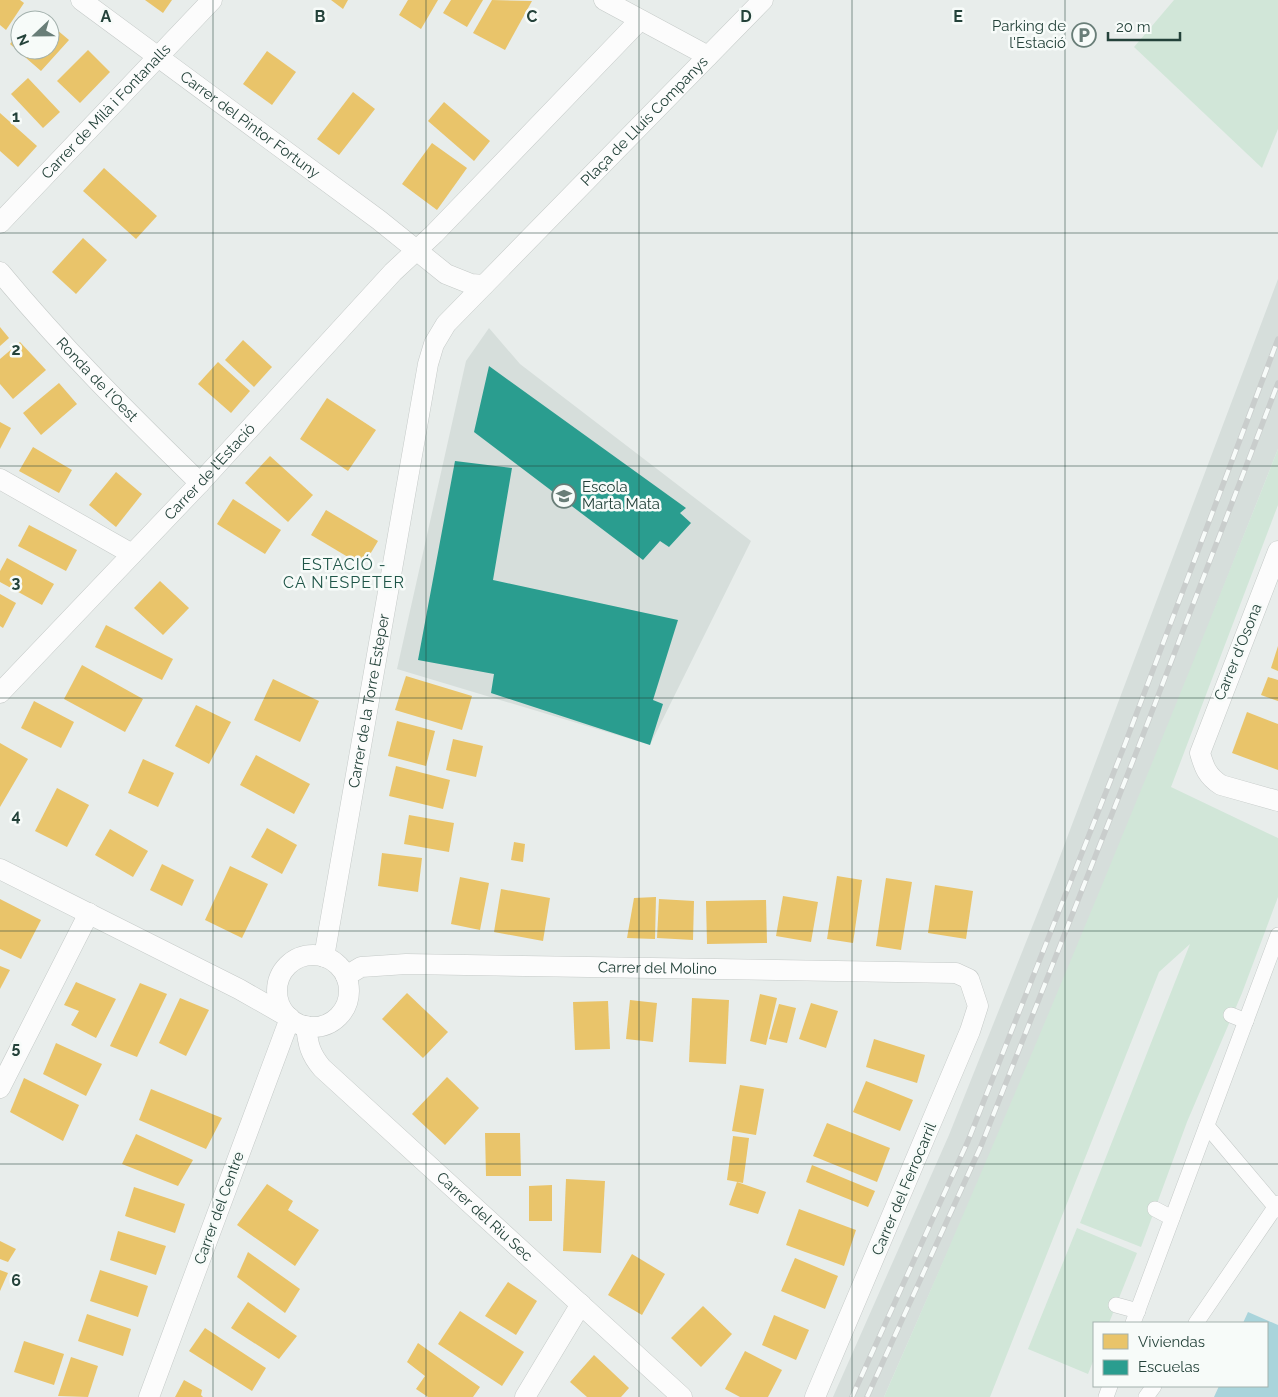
<svg xmlns="http://www.w3.org/2000/svg" width="1278" height="1397" font-family="Raleway,sans-serif">
	<style>
		.built { fill: #d6dedb }
		.green { fill: #d1e6d8 }
		.water { fill: #a9d4db }
		.homes { fill: #e9c46a }
		.schools { fill: #2a9d8f }
		.lines { fill: none; stroke-linecap: round; stroke-linejoin: round }
		.pedestrian-casing { stroke: #c5cac8; stroke-width: 16 }
		.minor-casing { stroke: #c5cac8; stroke-width: 21 }
		.pedestrian { stroke: #fcfcfc; stroke-width: 15 }
		.minor { stroke: #fcfcfc; stroke-width: 20 }
		.rail-casing { stroke: #c9cdcc; stroke-width: 5.5 }
		.rail { stroke: #f7fbf9; stroke-width: 4; stroke-dasharray: 11; stroke-linecap: butt }
		.grid { fill: none; stroke: #24423a; stroke-width: 1; stroke-opacity: 0.55 }
		.labels { text-anchor: middle; dominant-baseline: central; stroke-width: 5; stroke-linejoin: round; paint-order: stroke }
		.poi-label { font-size: 15px; fill: #24423a; stroke: #f7fbf9; text-anchor: end }
		.street-label { font-size: 15px; fill: #24423a; stroke: #f7fbf9 }
		.neighbourhood-label { font-size: 16px; letter-spacing: 1px; fill: #1f5548; stroke: #f7fbf9 }
		.grid-label { font-size: 16px; text-anchor: middle; font-weight: bold; fill: #24423a; stroke: #f7fbf9; stroke-width: 5; stroke-linejoin: round; paint-order: stroke }
	</style>
	<rect width="100%" height="100%" fill="#e8edeb"/>
	<!-- built -->
	<g class="built">
		<polygon points="1278,279 1278,449 1160,748 992,1151 884,1397 833,1397 949,1135 1056,867"/>
		<polygon points="489,328 520,364 751,541 650,745 397,669 466,361"/>
	</g>
	<!-- green -->
	<g class="green">
		<polygon points="1174,0 1278,0 1278,129 1262,168 1134,47"/>
		<path d="M1278,449V505L1171,787L1278,838V897L1242,993L1187,1122L1141,1247L1080,1223L1190,944L1159,972L990,1397H884C1022,1083 1152,768 1278,449Z"/>
		<polygon points="1077,1228 1137,1253 1109,1323 1094,1323 1094,1359 1088,1374 1028,1349"/>
	</g>
	<!-- water -->
	<polygon class="water" points="1248,1312 1278,1325 1278,1397 1214,1397 1219,1386 1267,1386 1267,1323 1243,1323"/>
	<!-- homes -->
	<g class="homes">
		<polygon points="0,0 20,0 24,3 6,30 0,25"/>
		<polygon points="145,0 172,0 163,13"/>
		<polygon points="331,0 348,0 343,9"/>
		<polygon points="408,0 438,0 421,29 399,15"/>
		<polygon points="451,0 483,0 467,27 443,13"/>
		<polygon points="492,0 532,1 505,50 473,33"/>
		<polygon points="38,13 46,20 31,20"/>
		<polygon points="50,24 69,40 41,71 10,44 20,32 20,50 50,50"/>
		<polygon points="88,50 110,72 80,103 57,81"/>
		<polygon points="267,51 296,72 272,105 243,84"/>
		<polygon points="28,78 60,112 43,128 11,94"/>
		<polygon points="353,92 375,109 339,155 317,139"/>
		<polygon points="444,102 490,141 474,161 428,121"/>
		<polygon points="0,113 37,146 18,167 0,151"/>
		<polygon points="432,143 467,168 437,210 402,184"/>
		<polygon points="104,168 157,216 136,239 83,191"/>
		<polygon points="83,238 107,260 76,294 52,272"/>
		<polygon points="0,327 9,338 0,346"/>
		<polygon points="243,340 272,367 254,387 225,360"/>
		<polygon points="20,342 46,370 13,399 0,384 0,359"/>
		<polygon points="218,362 250,391 231,413 198,384"/>
		<polygon points="59,383 77,404 41,435 23,413"/>
		<polygon points="327,398 376,430 348,471 300,439"/>
		<polygon points="0,422 11,428 0,449"/>
		<polygon points="33,447 72,470 59,493 19,471"/>
		<polygon points="270,456 313,495 288,522 245,483"/>
		<polygon points="116,472 142,494 116,527 89,505"/>
		<polygon points="233,499 281,530 265,554 217,524"/>
		<polygon points="326,510 378,541 363,566 311,535"/>
		<polygon points="29,525 77,550 66,571 18,546"/>
		<polygon points="7,558 54,584 42,605 0,582 0,571"/>
		<polygon points="160,581 189,608 163,635 134,608"/>
		<polygon points="0,594 16,603 3,628 0,626"/>
		<polygon points="106,625 173,659 162,680 95,647"/>
		<polygon points="1278,646 1278,671 1271,668"/>
		<polygon points="82,665 143,699 125,732 64,699"/>
		<polygon points="406,676 472,696 462,730 395,710"/>
		<polygon points="1268,677 1278,680 1278,701 1261,695"/>
		<polygon points="273,679 319,701 300,742 254,720"/>
		<polygon points="34,701 74,722 61,748 21,728"/>
		<polygon points="196,705 231,722 209,764 175,746"/>
		<polygon points="1247,712 1278,724 1278,770 1232,753"/>
		<polygon points="397,721 435,731 426,766 388,756"/>
		<polygon points="453,739 483,746 476,777 446,770"/>
		<polygon points="0,743 28,759 0,807"/>
		<polygon points="256,755 310,784 294,814 240,785"/>
		<polygon points="143,759 174,773 158,807 128,793"/>
		<polygon points="396,766 450,780 443,809 389,796"/>
		<polygon points="57,788 89,805 67,847 35,831"/>
		<polygon points="409,815 454,823 449,852 404,844"/>
		<polygon points="267,828 297,845 282,874 251,857"/>
		<polygon points="110,829 148,851 133,877 95,855"/>
		<polygon points="514,842 525,844 523,862 511,860"/>
		<polygon points="382,853 422,858 418,892 378,886"/>
		<polygon points="162,864 194,880 182,906 150,890"/>
		<polygon points="230,866 268,884 242,938 205,920"/>
		<polygon points="837,876 862,880 853,943 827,939"/>
		<polygon points="460,877 489,883 480,930 451,924"/>
		<polygon points="886,878 912,882 901,950 876,946"/>
		<polygon points="935,885 973,891 966,939 928,933"/>
		<polygon points="501,889 550,898 543,941 494,932"/>
		<polygon points="783,896 818,902 811,942 776,936"/>
		<polygon points="656,897 655,939 627,938 634,898"/>
		<polygon points="0,899 41,920 21,959 0,949"/>
		<polygon points="659,899 694,901 693,940 657,938"/>
		<polygon points="766,900 767,943 707,944 706,901"/>
		<polygon points="0,966 10,970 0,989"/>
		<polygon points="76,982 116,999 96,1038 71,1025 79,1011 64,1005"/>
		<polygon points="140,983 167,994 137,1057 110,1046"/>
		<polygon points="407,993 448,1032 423,1058 382,1019"/>
		<polygon points="760,994 777,998 766,1045 750,1041"/>
		<polygon points="180,998 209,1010 186,1056 159,1043"/>
		<polygon points="692,998 729,1000 726,1064 689,1062"/>
		<polygon points="630,1000 657,1003 653,1042 626,1039"/>
		<polygon points="608,1001 610,1049 575,1050 573,1002"/>
		<polygon points="811,1003 838,1011 826,1048 799,1039"/>
		<polygon points="779,1004 796,1008 787,1043 769,1039"/>
		<polygon points="874,1039 925,1055 917,1083 866,1067"/>
		<polygon points="56,1043 102,1064 86,1096 43,1074"/>
		<polygon points="447,1077 479,1108 445,1145 412,1114"/>
		<polygon points="24,1078 79,1105 63,1141 10,1112"/>
		<polygon points="866,1081 913,1100 900,1131 853,1112"/>
		<polygon points="740,1085 764,1089 756,1135 732,1131"/>
		<polygon points="151,1089 222,1118 206,1149 139,1120"/>
		<polygon points="827,1123 890,1148 877,1182 813,1156"/>
		<polygon points="485,1133 520,1133 521,1176 486,1176"/>
		<polygon points="136,1134 193,1160 178,1186 122,1164"/>
		<polygon points="733,1136 749,1138 743,1183 727,1180"/>
		<polygon points="812,1165 875,1191 868,1207 806,1182"/>
		<polygon points="566,1179 605,1181 601,1253 563,1251"/>
		<polygon points="737,1182 766,1192 758,1214 729,1205"/>
		<polygon points="267,1184 293,1201 288,1210 319,1230 295,1266 237,1225"/>
		<polygon points="552,1185 552,1221 529,1221 529,1186"/>
		<polygon points="134,1187 185,1204 175,1233 125,1216"/>
		<polygon points="799,1209 856,1230 844,1266 786,1245"/>
		<polygon points="118,1231 166,1246 156,1275 110,1260"/>
		<polygon points="0,1241 16,1249 8,1262 0,1259"/>
		<polygon points="248,1252 300,1289 285,1313 237,1277"/>
		<polygon points="632,1254 665,1274 642,1315 608,1295"/>
		<polygon points="795,1258 838,1276 825,1309 781,1291"/>
		<polygon points="0,1270 8,1273 0,1291"/>
		<polygon points="100,1270 148,1286 138,1317 90,1301"/>
		<polygon points="508,1282 537,1301 516,1335 485,1316"/>
		<polygon points="248,1302 297,1336 279,1359 231,1328"/>
		<polygon points="703,1306 732,1334 701,1367 671,1338"/>
		<polygon points="460,1311 524,1352 502,1386 438,1344"/>
		<polygon points="87,1314 131,1329 123,1356 78,1341"/>
		<polygon points="774,1315 809,1330 796,1360 762,1345"/>
		<polygon points="205,1328 266,1368 252,1391 189,1351"/>
		<polygon points="24,1341 64,1354 54,1385 14,1372"/>
		<polygon points="418,1343 480,1387 473,1397 428,1397 416,1389 425,1376 407,1362"/>
		<polygon points="745,1351 782,1370 768,1397 740,1397 725,1389"/>
		<polygon points="594,1355 629,1388 621,1397 587,1397 570,1382"/>
		<polygon points="71,1357 98,1366 88,1397 58,1396"/>
		<polygon points="184,1380 202,1390 201,1395 203,1397 175,1397"/>
	</g>
	<!-- schools -->
	<g class="schools">
		<polygon points="489,366 686,508 680,513 691,523 669,547 660,541 643,560 474,432"/>
		<polygon points="455,461 512,468 493,580 678,620 653,700 663,704 650,745 491,693 494,674 418,660"/>
	</g>
	<g class="lines">
		<!-- pedestrian casing -->
		<g class="pedestrian-casing">
			<g id="pedestrian">
				<polyline points="1231,1015 1246,1021"/>
				<polyline points="1207,1126 1278,1210"/>
				<polyline points="1155,1209 1172,1218"/>
				<polyline points="1116,1305 1138,1311"/>
				<polyline points="1133,1323 1278,935"/>
				<polyline points="1196,1323 1278,1203"/>
				<polyline points="1106,1397 1110,1386"/>
				<polyline points="1146,1397 1154,1386"/>
			</g>
		</g>
		<!-- minor casing -->
		<g class="minor-casing">
			<g id="minor">
				<path id="s1" d="M81,0L379,220L446,274L471,284L484,285"/>
				<polyline points="604,0 708,56"/>
				<path id="s2" d="M0,223L212,0"/>
				<path id="s3" d="M0,272C62,347 130,415 200,483"/>
				<polyline points="0,479 132,554"/>
				<path d="M1278,551L1200,753C1204,767 1207,776 1221,785L1278,801"/>
				<path id="s4" d="M0,693L200,483L393,272L434,234L640,20"/>
				<polyline points="0,869 239,989 290,1018 149,1397"/>
				<circle cx="313" cy="991" r="36"/>
				<path id="s5" d="M324,957L428,364L434,344L446,324L763,0"/>
				<path id="s6" d="M346,976L361,967L406,964L956,973L969,979L978,1006L970,1031L815,1397"/>
				<path id="s7" d="M306,1026C308,1044 310,1054 322,1068L682,1397"/>
				<polyline points="0,1088 89,913"/>
				<polyline points="525,1397 581,1304"/>
			</g>
		</g>
		<!-- pedestrian -->
		<use href="#pedestrian" class="pedestrian"/>
		<!-- minor -->
		<use href="#minor" class="minor"/>
		<!-- rail casing -->
		<g class="rail-casing">
			<g id="rail">
				<polyline points="852,1397 968,1141 1125,744 1278,339"/>
				<polyline points="867,1397 981,1146 1138,748 1278,383"/>
			</g>
		</g>
		<!-- rail -->
		<use href="#rail" class="rail"/>
	</g>
	<!-- grid -->
	<path class="grid" d="M213,0V1397M426,0V1397M639,0V1397M852,0V1397M1065,0V1397M0,233H1278M0,466H1278M0,698H1278M0,931H1278M0,1164H1278"/>
	<!-- icons -->
	<defs>
		<g id="parking-ring" transform="scale(1.25)"><circle r="9.5" fill="#f7fbf9" stroke="#697e78" stroke-width="1.5"/><path d="M-3.5-5.5H1a3.5 3.5 0 0 1 0 7H-1V5.5H-3.5ZM-1-3.4V-.6H.8a1.4 1.4 0 0 0 0-2.8Z" fill="#697e78"/></g>
		<g id="school-ring" transform="scale(1.25)"><circle r="9.5" fill="#f7fbf9" stroke="#697e78" stroke-width="1.5"/><path d="M0-5L7-2L0 1L-7-2ZM-4 1L0 2.5L4 1V4Q0 6-4 4Z" fill="#697e78"/></g>
	</defs>
	<g fill-rule="evenodd">
		<use href="#parking-ring" x="1084" y="35"/>
		<use href="#school-ring" x="564" y="496"/>
	</g>
	<g class="labels">
		<!-- poi labels -->
		<g class="poi-label">
			<text x="1066" y="26">Parking de<tspan x="1066" dy="17">l'Estació</tspan></text>
			<text x="582" y="487" text-anchor="start">Escola<tspan x="582" dy="17">Marta Mata</tspan></text>
		</g>
		<!-- street labels -->
		<g class="street-label">
			<text stroke="none"><textPath href="#s2" startOffset="154">Carrer de Milà i Fontanalls</textPath></text>
			<text stroke="none"><textPath href="#s5" startOffset="930">Plaça de Lluís Companys</textPath></text>
			<text stroke="none"><textPath href="#s1" startOffset="210">Carrer del Pintor Fortuny</textPath></text>
			<text stroke="none"><textPath href="#s3" startOffset="145">Ronda de l'Oest</textPath></text>
			<text stroke="none"><textPath href="#s4" startOffset="305">Carrer de l'Estació</textPath></text>
			<text transform="translate(1238 652) rotate(-68)">Carrer d'Osona</text>
			<text stroke="none"><textPath href="#s5" startOffset="260">Carrer de la Torre Esteper</textPath></text>
			<text stroke="none"><textPath href="#s6" startOffset="314">Carrer del Molino</textPath></text>
			<text transform="translate(904 1189) rotate(-67)">Carrer del Ferrocarril</text>
			<text transform="translate(219 1208) rotate(-70)">Carrer del Centre</text>
			<text stroke="none"><textPath href="#s7" startOffset="266">Carrer del Riu Sec</textPath></text>
		</g>
		<!-- neighbourhood labels -->
		<g class="neighbourhood-label">
			<text x="344" y="564">ESTACIÓ -<tspan x="344" dy="18">CA N'ESPETER</tspan></text>
		</g>
	</g>
	<g class="grid-label">
		<text x="106" y="22">A</text>
		<text x="320" y="22">B</text>
		<text x="532" y="22">C</text>
		<text x="746" y="22">D</text>
		<text x="958" y="22">E</text>
		<text x="16" y="122">1</text>
		<text x="16" y="355">2</text>
		<text x="16" y="588">3</text>
		<text x="16" y="821">4</text>
		<text x="16" y="1053">5</text>
		<text x="16" y="1286">6</text>
	</g>
	<!-- legend -->
	<rect x="1093" y="1322" width="175" height="65" fill="#f7fbf9" stroke="#a3b1ad"/>
	<rect x="1103" y="1334" width="25" height="15" fill="#e9c46a" stroke="#a3b1ad"/>
	<text x="1138" y="1347" font-size="15" fill="#24423a">Viviendas</text>
	<rect x="1103" y="1360" width="25" height="15" fill="#2a9d8f" stroke="#a3b1ad"/>
	<text x="1138" y="1372" font-size="15" fill="#24423a">Escuelas</text>
	<!-- north arrow -->
	<g transform="translate(35 35) rotate(248)"><circle r="24" fill="#f7fbf9" stroke="#a3b1ad"/>
	<path d="M0-4L9 19L0 12L-9 19Z" fill="#697e78"/>
	<text y="-8" font-size="14" font-weight="bold" text-anchor="middle" fill="#24423a">N</text>
	</g>
	<!-- scale -->
	<path d="M1108 32v8h72v-8" fill="none" stroke="#24423a" stroke-width="2.5"/>
	<text x="1116" y="32" font-size="15" fill="#24423a" stroke="#f7fbf9" stroke-width="4" paint-order="stroke">20 m</text>
</svg>
